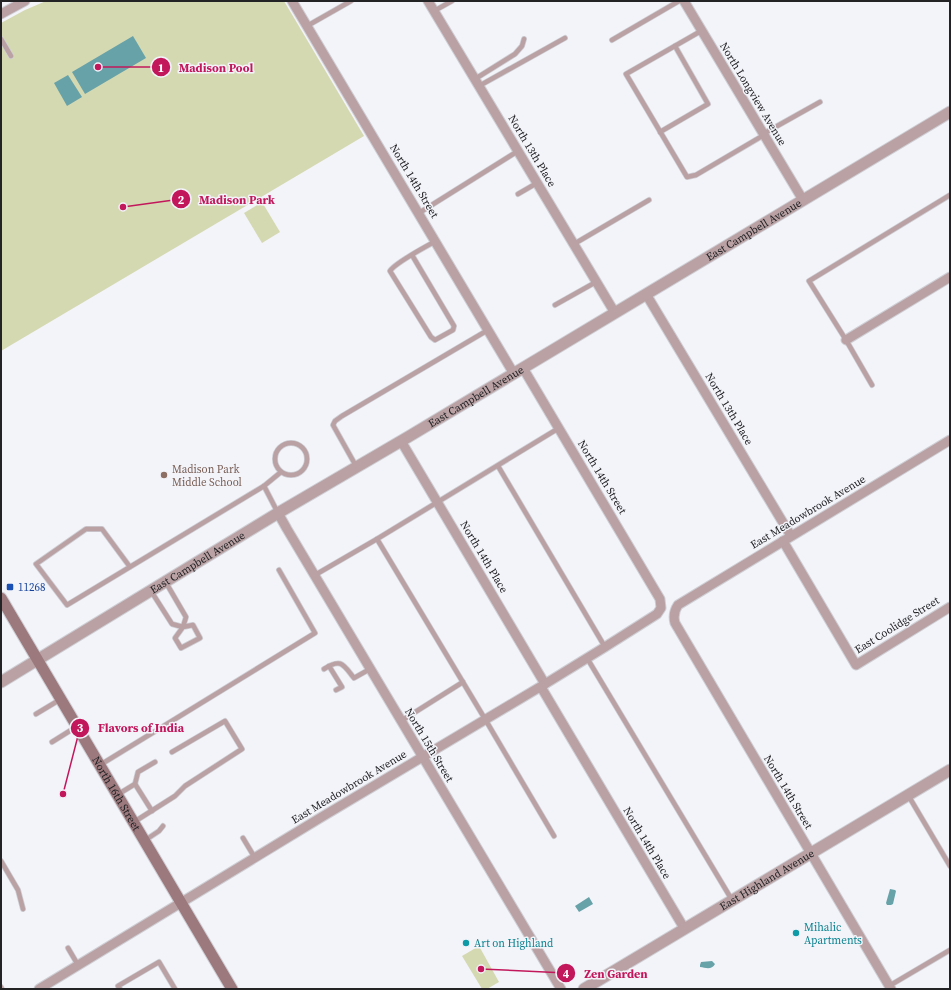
<svg xmlns="http://www.w3.org/2000/svg" width="951" height="990" font-family="'Source Serif 4',serif">
	<style>
		.green { fill: #d5d9b1 }
		.water { fill: #67a2a8 }
		.lines { fill: none; stroke-linecap: round; stroke-linejoin: round }
		.service-casing { stroke: #ceced4; stroke-width: 6 }
		.minor-casing { stroke: #ceced4; stroke-width: 11 }
		.tertiary-casing { stroke: #ceced4; stroke-width: 13 }
		.secondary-casing { stroke: #ceced4; stroke-width: 13 }
		.service { stroke: #b9a1a4; stroke-width: 4.5 }
		.minor { stroke: #b9a1a4; stroke-width: 9 }
		.tertiary { stroke: #b9a1a4; stroke-width: 11 }
		.secondary { stroke: #9b797d; stroke-width: 11 }
		.education-dot { fill: #8d6e63; stroke: #f3f4fa; stroke-width: 1.5 }
		.transit-dot { fill: #1a4fb4; stroke: #f3f4fa; stroke-width: 1.5 }
		.culture-dot { fill: #0f9aa8; stroke: #f3f4fa; stroke-width: 1.5 }
		.labels { text-anchor: middle; dominant-baseline: central; stroke-width: 3; stroke-linejoin: round; paint-order: stroke }
		.street-label { font-size: 11px; fill: #232326; stroke: #f3f4fa }
		.education-label { font-size: 11px; fill: #785e54; stroke: #f3f4fa; text-anchor: start }
		.transit-label { font-size: 11px; fill: #164399; stroke: #f3f4fa; text-anchor: start }
		.culture-label { font-size: 11px; fill: #0d838f; stroke: #f3f4fa; text-anchor: start }
		.leader { fill: none; stroke: #c2185b; stroke-width: 1.5 }
		.callout-dot { fill: #c2185b; stroke: #f3f4fa; stroke-width: 1.5 }
		.mark-label { font-size: 12px; text-anchor: middle; font-weight: bold; fill: #fff }
		.callout-label { font-size: 12px; text-anchor: middle; font-weight: bold; fill: #c2185b; stroke: #f3f4fa; stroke-width: 3; stroke-linejoin: round; paint-order: stroke }
	</style>
	<rect width="100%" height="100%" fill="#f3f4fa"/>
	<!-- green -->
	<g class="green">
		<polygon points="46,1 284,1 364,136 1,351 1,23 25,10"/>
		<polygon points="262,202 280,232 262,243 244,213"/>
		<polygon points="479,946 499,982 487,989 482,989 462,956"/>
	</g>
	<!-- water -->
	<g class="water">
		<polygon points="133,36 146,58 85,94 72,72"/>
		<polygon points="68,75 82,97 67,106 54,83"/>
		<polygon points="890,889 895,890 896,891 893,904 891,905 887,905 886,903"/>
		<polygon points="589,897 593,904 579,912 575,906"/>
		<path d="M712,961L715,964C712,970 706,968 700,967V965L701,962Z"/>
	</g>
	<g class="lines">
		<!-- service casing -->
		<g class="service-casing">
			<g id="service">
				<polyline points="434,11 452,1"/>
				<polyline points="307,26 351,1"/>
				<polyline points="701,31 626,74 687,177 696,175 764,135"/>
				<polyline points="1,39 11,56"/>
				<polyline points="612,40 679,1"/>
				<polyline points="475,79 515,54 522,46 524,39"/>
				<polyline points="479,86 565,38"/>
				<polyline points="660,132 708,104 675,46"/>
				<polyline points="763,134 820,102"/>
				<polyline points="518,194 537,183"/>
				<polyline points="419,213 518,151"/>
				<polyline points="574,244 649,200"/>
				<path d="M412,255L454,326L453,330L435,340L431,337L390,271C395,263 425,247 436,241"/>
				<polyline points="555,305 596,282"/>
				<polyline points="872,385 846,340 809,281 950,195"/>
				<circle cx="291" cy="459" r="16"/>
				<polyline points="356,466 333,425 335,421 342,416 488,330"/>
				<polyline points="498,466 605,647"/>
				<polyline points="264,486 278,513"/>
				<polyline points="377,539 485,719 554,836"/>
				<polyline points="130,567 102,529 86,529 36,564 67,605 264,486 281,472"/>
				<polyline points="315,575 377,539 559,428"/>
				<polyline points="151,591 172,624 183,627 193,625 200,638 181,648 175,638 183,627 186,617 165,581"/>
				<polyline points="587,658 732,900"/>
				<polyline points="329,666 342,687 336,690"/>
				<path d="M324,669C341,658 343,664 354,678L370,669"/>
				<polyline points="36,714 61,699"/>
				<polyline points="401,721 463,682"/>
				<polyline points="52,742 76,727"/>
				<polyline points="100,765 167,724 315,633 279,570"/>
				<polyline points="135,784 138,772 155,762"/>
				<polyline points="117,795 135,784 152,811"/>
				<polyline points="908,795 950,866"/>
				<polyline points="134,822 175,796 185,786 242,749 225,721 172,752"/>
				<polyline points="243,838 255,858"/>
				<polyline points="144,841 159,831 163,826"/>
				<polyline points="1,861 18,890 23,909"/>
				<polyline points="68,948 78,965"/>
				<polyline points="889,986 950,950"/>
				<polyline points="1,987 2,989"/>
				<polyline points="120,989 118,986 159,962 175,989"/>
			</g>
		</g>
		<!-- minor casing -->
		<g class="minor-casing">
			<g id="minor">
				<polyline points="292,1 514,374"/>
				<polyline points="428,1 615,313"/>
				<polyline points="684,1 803,200"/>
				<polyline points="1,14 25,1"/>
				<polyline points="646,294 791,536"/>
				<polyline points="846,340 950,277"/>
				<polyline points="401,441 545,684"/>
				<polyline points="278,513 287,529 561,989"/>
				<polyline points="783,541 856,665 950,607"/>
				<polyline points="541,687 684,928"/>
				<polyline points="39,989 320,818 545,684 605,647 657,614 661,608 660,599 523,368"/>
				<path d="M891,989L675,623C673,616 674,611 678,605L950,440"/>
			</g>
		</g>
		<!-- tertiary casing -->
		<g class="tertiary-casing">
			<g id="tertiary">
				<path id="s1" d="M1,682L278,513L408,437L950,112"/>
				<path id="s2" d="M584,989L950,770"/>
			</g>
		</g>
		<!-- secondary casing -->
		<g class="secondary-casing">
			<g id="secondary">
				<path id="s3" d="M1,598L232,989"/>
			</g>
		</g>
		<!-- service -->
		<use href="#service" class="service"/>
		<!-- minor -->
		<use href="#minor" class="minor"/>
		<!-- tertiary -->
		<use href="#tertiary" class="tertiary"/>
		<!-- secondary -->
		<use href="#secondary" class="secondary"/>
	</g>
	<!-- markers -->
	<circle class="education-dot" cx="164" cy="475" r="4"/>
	<rect class="transit-dot" x="6" y="583" width="8" height="8" rx="2"/>
	<g class="culture-dot">
		<circle cx="796" cy="933" r="4"/>
		<circle cx="466" cy="943" r="4"/>
	</g>
	<g class="labels">
		<!-- street labels -->
		<g class="street-label">
			<text transform="translate(753 94) rotate(59)">North Longview Avenue</text>
			<text transform="translate(532 151) rotate(59)">North 13th Place</text>
			<text transform="translate(414 181) rotate(59)">North 14th Street</text>
			<text stroke="none"><textPath href="#s1" startOffset="878">East Campbell Avenue</textPath></text>
			<text stroke="none"><textPath href="#s1" startOffset="554">East Campbell Avenue</textPath></text>
			<text transform="translate(729 409) rotate(59)">North 13th Place</text>
			<text transform="translate(602 477) rotate(59)">North 14th Street</text>
			<text transform="translate(808 512) rotate(-31)">East Meadowbrook Avenue</text>
			<text transform="translate(484 557) rotate(59)">North 14th Place</text>
			<text stroke="none"><textPath href="#s1" startOffset="230">East Campbell Avenue</textPath></text>
			<text transform="translate(897 625) rotate(-32)">East Coolidge Street</text>
			<text transform="translate(429 745) rotate(59)">North 15th Street</text>
			<text transform="translate(349 787) rotate(-31)">East Meadowbrook Avenue</text>
			<text transform="translate(788 792) rotate(59)">North 14th Street</text>
			<text stroke="none"><textPath href="#s3" startOffset="227">North 16th Street</textPath></text>
			<text transform="translate(647 843) rotate(59)">North 14th Place</text>
			<text stroke="none"><textPath href="#s2" startOffset="213">East Highland Avenue</textPath></text>
		</g>
		<!-- education labels -->
		<g class="education-label">
			<text x="172" y="469">Madison Park<tspan x="172" dy="13">Middle School</tspan></text>
		</g>
		<!-- transit labels -->
		<g class="transit-label">
			<text x="18" y="587">11268</text>
		</g>
		<!-- culture labels -->
		<g class="culture-label">
			<text x="804" y="927">Mihalic<tspan x="804" dy="13">Apartments</tspan></text>
			<text x="474" y="943">Art on Highland</text>
		</g>
	</g>
	<!-- callouts -->
	<path class="leader" d="M98 67L161 67M123 207L181 199M63 794L80 728M481 969L566 973"/>
	<g class="callout-dot">
		<circle cx="98" cy="67" r="4"/>
		<circle cx="123" cy="207" r="4"/>
		<circle cx="63" cy="794" r="4"/>
		<circle cx="481" cy="969" r="4"/>
		<circle cx="161" cy="67" r="10"/>
		<circle cx="181" cy="199" r="10"/>
		<circle cx="80" cy="728" r="10"/>
		<circle cx="566" cy="973" r="10"/>
	</g>
	<g class="mark-label">
		<text x="161" y="72">1</text>
		<text x="181" y="204">2</text>
		<text x="80" y="732">3</text>
		<text x="566" y="978">4</text>
	</g>
	<g class="callout-label">
		<text x="216" y="72">Madison Pool</text>
		<text x="237" y="204">Madison Park</text>
		<text x="141" y="732">Flavors of India</text>
		<text x="616" y="978">Zen Garden</text>
	</g>
	<!-- border -->
	<rect width="951" height="990" fill="none" stroke="#232326" stroke-width="4"/>
</svg>
